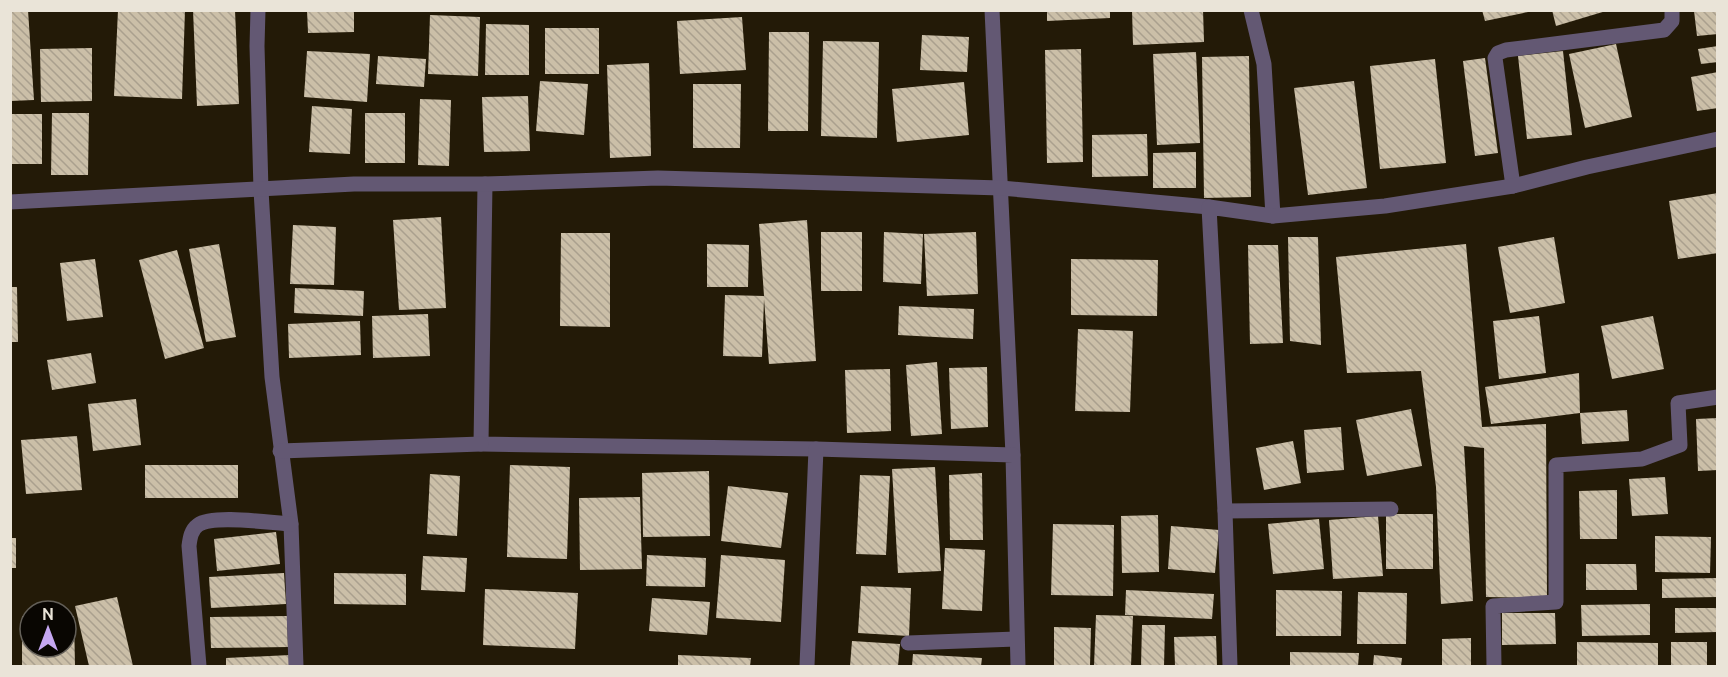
<svg xmlns="http://www.w3.org/2000/svg" width="1728" height="677" font-family="Ubuntu,sans-serif">
	<style>
		.building { fill: url(#building-back-hatch) }
		.lines { fill: none; stroke-linecap: round; stroke-linejoin: round }
		.minor { stroke: #635873; stroke-width: 15 }
		.tertiary { stroke: #635873; stroke-width: 15 }
	</style>
	<defs>
		<pattern id="building-back-hatch" width="6" height="6" patternUnits="userSpaceOnUse" patternTransform="scale(1.5)"><rect width="6" height="6" fill="#cbbfa8"/><path d="M-1 5l2 2M0 0l6 6M5-1l2 2" fill="none" stroke="#aaa08e"/></pattern>
	</defs>
	<rect width="100%" height="100%" fill="#231a07"/>
	<!-- building -->
	<g class="building">
		<polygon points="10,10 28,10 34,100 10,101"/>
		<polygon points="118,10 185,10 182,99 114,96"/>
		<polygon points="193,10 235,10 239,104 197,106"/>
		<polygon points="307,10 354,10 354,32 308,33"/>
		<polygon points="1047,10 1110,10 1110,18 1047,21"/>
		<polygon points="1132,10 1203,10 1204,42 1133,45"/>
		<polygon points="1482,10 1528,10 1528,12 1485,21"/>
		<polygon points="1552,10 1606,10 1606,11 1556,26"/>
		<polygon points="1718,10 1718,34 1697,36 1694,11"/>
		<polygon points="430,15 480,17 478,76 428,74"/>
		<polygon points="742,17 746,70 680,74 677,21"/>
		<polygon points="486,24 529,25 529,75 485,75"/>
		<rect x="545" y="28" width="54" height="46"/>
		<polygon points="769,32 809,32 808,131 768,131"/>
		<polygon points="922,35 969,37 967,72 920,70"/>
		<polygon points="823,41 879,42 877,138 821,136"/>
		<polygon points="1616,44 1632,117 1585,128 1569,54"/>
		<polygon points="1718,46 1718,62 1701,64 1698,49"/>
		<polygon points="92,48 92,101 41,102 40,49"/>
		<polygon points="1081,49 1083,162 1047,163 1045,50"/>
		<polygon points="307,51 370,54 367,102 304,97"/>
		<polygon points="1563,51 1572,135 1527,139 1518,56"/>
		<polygon points="1196,52 1200,143 1157,145 1153,54"/>
		<polygon points="378,56 426,59 424,87 376,84"/>
		<polygon points="1249,56 1251,197 1204,198 1202,57"/>
		<polygon points="1485,58 1498,153 1475,156 1463,61"/>
		<polygon points="1435,59 1446,163 1380,169 1370,66"/>
		<polygon points="649,63 651,156 610,158 607,65"/>
		<polygon points="1718,72 1718,108 1697,111 1691,77"/>
		<polygon points="540,81 588,84 584,135 536,131"/>
		<polygon points="1354,81 1367,188 1308,195 1294,88"/>
		<polygon points="964,82 969,135 897,142 892,89"/>
		<polygon points="693,84 741,84 740,148 693,148"/>
		<polygon points="528,96 530,151 484,152 482,97"/>
		<polygon points="420,99 451,100 449,166 418,165"/>
		<polygon points="312,106 352,109 350,154 309,152"/>
		<polygon points="52,113 89,113 88,175 51,175"/>
		<rect x="365" y="113" width="40" height="50"/>
		<rect x="10" y="114" width="32" height="50"/>
		<polygon points="1147,134 1148,176 1092,177 1092,135"/>
		<polygon points="1196,152 1196,188 1153,188 1153,153"/>
		<polygon points="1718,193 1718,253 1678,259 1669,201"/>
		<polygon points="441,217 446,308 399,310 393,220"/>
		<polygon points="807,220 816,361 769,364 764,299 762,357 723,356 725,295 764,296 759,224"/>
		<polygon points="293,225 336,227 334,285 290,284"/>
		<rect x="821" y="232" width="41" height="59"/>
		<polygon points="884,232 923,234 921,284 883,282"/>
		<polygon points="976,232 978,294 927,296 924,234"/>
		<polygon points="561,233 610,233 610,327 560,326"/>
		<polygon points="1288,237 1318,237 1321,345 1290,341"/>
		<polygon points="1554,237 1565,303 1510,313 1498,247"/>
		<polygon points="219,244 236,337 206,342 189,249"/>
		<polygon points="707,244 749,245 748,287 707,287"/>
		<polygon points="1466,244 1482,427 1546,424 1547,598 1486,597 1484,448 1464,446 1473,601 1441,604 1436,487 1421,371 1347,373 1336,257"/>
		<polygon points="1248,245 1278,245 1283,343 1250,344"/>
		<polygon points="177,250 204,348 165,359 139,260"/>
		<polygon points="95,259 103,317 67,321 60,263"/>
		<polygon points="1071,259 1158,260 1157,316 1071,315"/>
		<polygon points="10,287 17,287 18,342 10,342"/>
		<polygon points="295,288 364,291 363,316 294,313"/>
		<polygon points="899,306 974,309 973,339 898,335"/>
		<polygon points="428,314 430,356 373,358 372,316"/>
		<polygon points="1539,316 1546,373 1499,379 1493,321"/>
		<polygon points="1653,316 1664,369 1612,379 1601,326"/>
		<polygon points="360,321 361,355 289,358 288,324"/>
		<polygon points="1078,329 1133,331 1130,412 1075,411"/>
		<polygon points="91,353 96,383 52,390 47,360"/>
		<polygon points="937,362 942,434 911,436 906,365"/>
		<polygon points="987,367 988,427 951,429 949,368"/>
		<polygon points="890,369 891,431 847,433 845,370"/>
		<polygon points="1579,373 1580,413 1627,410 1629,441 1582,444 1580,413 1491,424 1485,387"/>
		<polygon points="136,399 141,445 93,451 88,404"/>
		<polygon points="1411,409 1422,466 1367,476 1356,420"/>
		<polygon points="1718,418 1718,470 1698,471 1696,419"/>
		<polygon points="1341,427 1344,470 1307,473 1304,430"/>
		<polygon points="77,436 82,490 26,494 21,440"/>
		<polygon points="1293,441 1301,483 1264,490 1256,448"/>
		<rect x="145" y="465" width="93" height="33"/>
		<polygon points="510,465 570,467 567,559 507,557"/>
		<polygon points="935,467 941,571 898,573 892,469"/>
		<polygon points="709,471 710,536 643,537 642,473"/>
		<polygon points="982,473 983,540 950,540 949,475"/>
		<polygon points="430,474 460,476 457,536 427,534"/>
		<polygon points="860,475 890,476 886,555 856,554"/>
		<polygon points="1665,477 1668,514 1632,516 1629,479"/>
		<polygon points="728,486 788,493 781,548 721,541"/>
		<polygon points="1617,490 1617,539 1580,539 1579,491"/>
		<polygon points="640,497 642,569 580,570 579,498"/>
		<rect x="1386" y="514" width="47" height="55"/>
		<polygon points="1158,515 1159,572 1122,573 1121,516"/>
		<polygon points="1378,516 1383,576 1333,579 1329,520"/>
		<polygon points="1319,519 1324,569 1273,574 1268,524"/>
		<polygon points="1053,524 1114,525 1113,596 1051,595"/>
		<polygon points="1171,526 1219,530 1215,573 1168,569"/>
		<polygon points="276,532 280,564 217,571 214,539"/>
		<polygon points="1655,536 1711,537 1710,573 1655,572"/>
		<rect x="10" y="538" width="6" height="30"/>
		<polygon points="945,548 985,550 982,611 942,609"/>
		<polygon points="647,555 706,558 705,587 646,586"/>
		<polygon points="721,555 785,560 781,622 716,618"/>
		<polygon points="423,556 467,558 465,592 421,590"/>
		<polygon points="1586,564 1636,564 1637,590 1586,590"/>
		<polygon points="284,573 286,604 211,608 209,577"/>
		<polygon points="334,573 406,574 406,605 334,604"/>
		<polygon points="1718,578 1718,597 1662,598 1662,579"/>
		<polygon points="861,586 911,588 909,636 858,633"/>
		<polygon points="485,589 578,593 575,649 483,645"/>
		<polygon points="1126,590 1214,594 1212,619 1125,615"/>
		<polygon points="1276,590 1342,591 1341,636 1276,636"/>
		<polygon points="1358,592 1407,593 1406,644 1357,644"/>
		<polygon points="117,597 133,666 89,666 75,606"/>
		<polygon points="652,598 710,602 707,635 649,631"/>
		<polygon points="1650,604 1650,635 1582,636 1581,605"/>
		<polygon points="1675,608 1718,608 1718,632 1675,633"/>
		<polygon points="1502,613 1555,613 1556,644 1502,645"/>
		<polygon points="1096,615 1133,616 1131,666 1094,666"/>
		<polygon points="22,616 30,616 30,647 66,647 66,616 74,616 75,666 22,666"/>
		<polygon points="287,616 288,647 211,648 210,617"/>
		<polygon points="1142,625 1165,625 1164,666 1141,666"/>
		<polygon points="1054,627 1091,628 1090,666 1054,666"/>
		<polygon points="1216,636 1217,666 1175,666 1174,637"/>
		<polygon points="1471,638 1471,666 1442,666 1442,639"/>
		<polygon points="852,641 900,644 898,666 850,666"/>
		<polygon points="1577,642 1658,643 1658,666 1577,666"/>
		<rect x="1671" y="642" width="36" height="24"/>
		<polygon points="1290,652 1359,653 1358,666 1290,666"/>
		<polygon points="913,654 982,658 981,666 912,666"/>
		<polygon points="290,655 290,666 226,666 226,658"/>
		<polygon points="678,655 751,658 750,666 678,666"/>
		<polygon points="1374,655 1402,658 1401,666 1373,666"/>
	</g>
	<g class="lines">
		<!-- minor -->
		<g class="minor">
			<polyline points="258,10 257,46 261,190 272,377 291,524 296,666"/>
			<polyline points="992,10 1013,455"/>
			<polyline points="1251,10 1264,64 1273,216"/>
			<polyline points="485,184 481,444 816,449"/>
			<polyline points="1513,186 1495,58 1498,53 1506,50 1664,30 1672,21 1672,10"/>
			<polyline points="10,202 354,184 485,184 658,178 1001,188 1209,207"/>
			<polyline points="280,451 481,444"/>
			<polyline points="1225,511 1391,509"/>
			<polyline points="908,643 1016,639"/>
			<path d="M199,666L189,546C190,538 191,530 198,525C213,514 271,523 291,524"/>
			<polyline points="807,666 816,449 1013,455 1018,666"/>
			<polyline points="1494,666 1493,606 1556,602 1556,465 1642,459 1680,445 1678,403 1718,397"/>
		</g>
		<!-- tertiary -->
		<polyline class="tertiary" points="1230,666 1225,511 1209,207 1273,216 1385,206 1513,186 1587,167 1718,139"/>
	</g>
	<!-- border -->
	<rect width="1728" height="677" fill="none" stroke="#eae4d8" stroke-width="24"/>
	<!-- north arrow -->
	<g transform="translate(48 629)"><circle r="28" fill="#090602" stroke="#635f58" stroke-width="1.5"/>
	<path d="M0-4.5L10 22L0 15L-10 22Z" fill="#c5a7f1"/>
	<text y="-9" font-size="16" font-weight="bold" text-anchor="middle" fill="#eae4d8">N</text>
	</g>
</svg>
